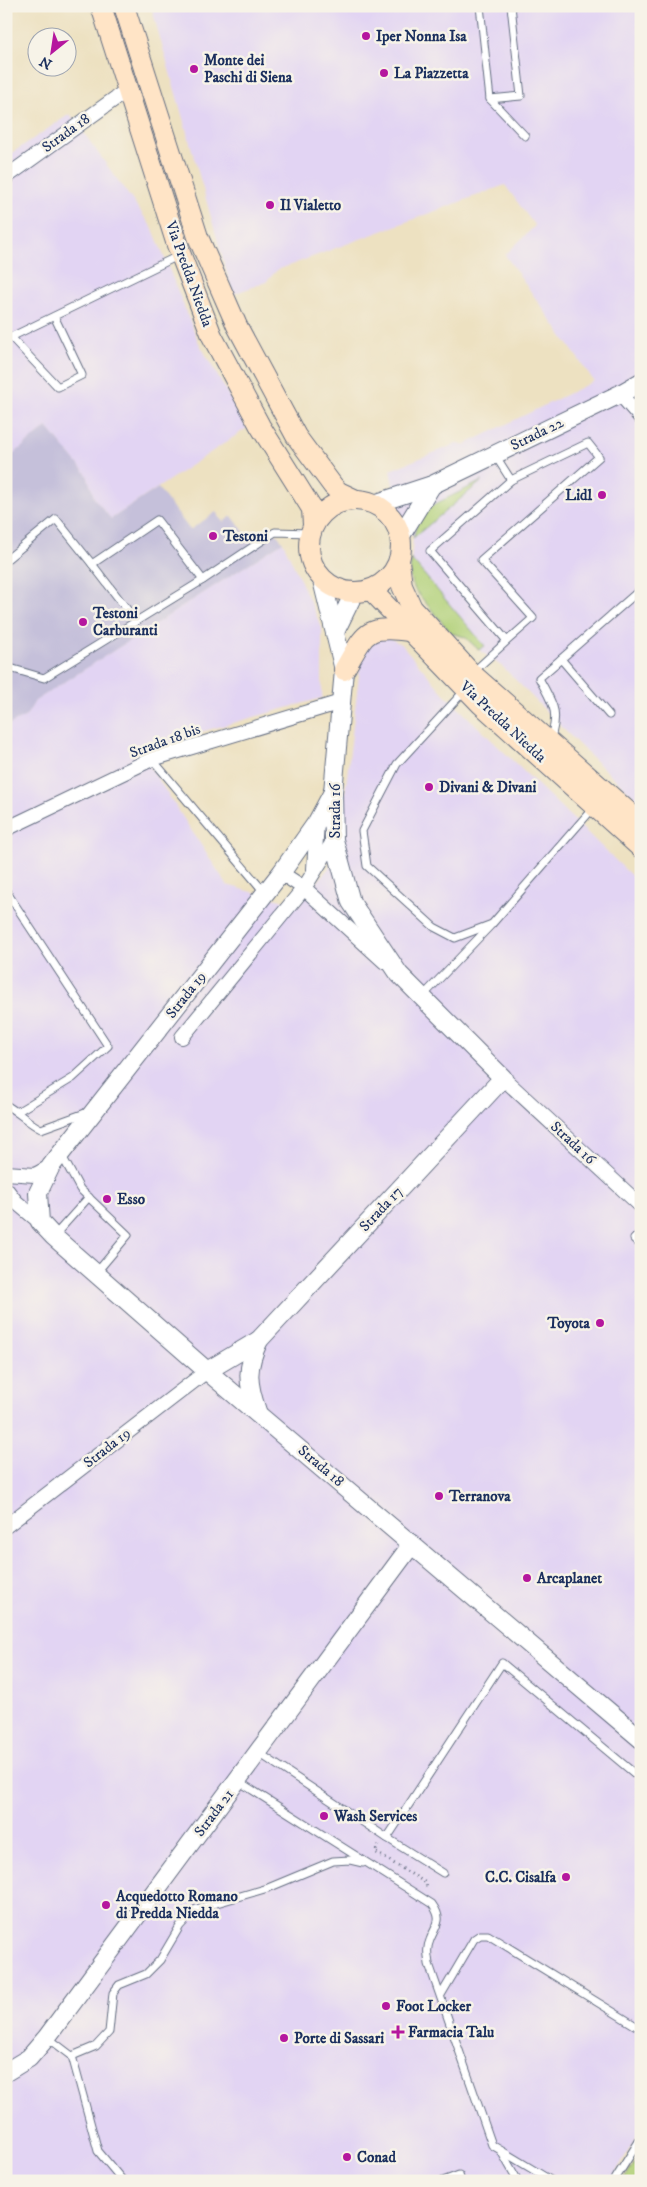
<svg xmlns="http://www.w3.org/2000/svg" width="647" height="2187" font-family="'IM FELL DW Pica',serif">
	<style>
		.built { fill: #e2d4f3 }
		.industrial { fill: #c5c0da }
		.green { fill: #b0d077; stroke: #66806a }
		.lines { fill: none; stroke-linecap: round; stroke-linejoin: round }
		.service-casing { stroke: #646d81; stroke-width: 9 }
		.minor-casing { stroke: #646d81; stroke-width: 16 }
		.tertiary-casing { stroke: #646d81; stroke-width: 20 }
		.secondary-casing { stroke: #646d81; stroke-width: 22 }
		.path { stroke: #646d81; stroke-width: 3; stroke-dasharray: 1 4; stroke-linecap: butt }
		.service { stroke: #fff; stroke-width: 7 }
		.minor { stroke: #fff; stroke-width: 14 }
		.tertiary { stroke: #fff; stroke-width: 18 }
		.secondary { stroke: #ffe4c6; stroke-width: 20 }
		.poi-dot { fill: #b5179e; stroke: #f7f3e8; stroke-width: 2 }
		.labels { text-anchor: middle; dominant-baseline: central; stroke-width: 5; stroke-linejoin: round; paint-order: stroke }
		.poi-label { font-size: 15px; font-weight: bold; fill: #1b2f5e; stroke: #f7f3e8; text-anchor: start }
		.street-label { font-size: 15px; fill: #1b2f5e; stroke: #f7f3e8 }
	</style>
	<rect width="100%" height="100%" fill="#f7f3e8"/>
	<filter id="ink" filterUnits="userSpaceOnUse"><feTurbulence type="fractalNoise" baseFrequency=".02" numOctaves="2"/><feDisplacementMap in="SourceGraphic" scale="10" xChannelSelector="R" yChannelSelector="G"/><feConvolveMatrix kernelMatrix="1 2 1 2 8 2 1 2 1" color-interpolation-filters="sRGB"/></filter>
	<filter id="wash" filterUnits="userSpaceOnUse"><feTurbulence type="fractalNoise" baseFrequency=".0096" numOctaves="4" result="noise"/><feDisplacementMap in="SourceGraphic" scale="20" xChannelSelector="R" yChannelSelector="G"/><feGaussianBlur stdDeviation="1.12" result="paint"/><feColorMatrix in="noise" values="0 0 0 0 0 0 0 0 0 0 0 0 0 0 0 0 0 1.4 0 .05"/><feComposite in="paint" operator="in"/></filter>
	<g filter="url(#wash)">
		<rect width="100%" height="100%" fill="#ede1c1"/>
		<!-- built -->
		<g class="built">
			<polygon points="151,6 641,6 641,803 586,752 504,668 479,650 465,637 451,633 415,590 410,577 413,538 398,510 390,470 456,444 464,445 594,381 505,255 535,226 505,185 277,270 266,282 233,294"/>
			<polygon points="70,114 153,229 198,341 247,428 111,519 94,498 87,475 47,427 6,460 6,157"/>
			<polygon points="283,542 322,628 322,698 190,735 143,756 227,885 299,905 344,849 341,827 362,650 382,634 402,645 445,695 641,885 641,2129 611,2181 6,2181 6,726 26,716 35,701"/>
		</g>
		<!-- industrial -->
		<polygon class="industrial" points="47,427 87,475 94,498 111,519 158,488 190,530 216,512 223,522 232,516 249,538 271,527 283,542 35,701 26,716 6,726 6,460"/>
		<!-- green -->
		<g class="green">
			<polygon points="482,481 413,538 418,520 427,508"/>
			<polygon points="411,559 485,646 479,650 465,637 451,633 415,590 410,577"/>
			<polygon points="641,2153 641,2181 623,2181"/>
		</g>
	</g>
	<g filter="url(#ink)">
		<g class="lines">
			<!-- service casing -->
			<g class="service-casing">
				<g id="service">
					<polyline points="480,6 490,99 525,136"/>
					<polyline points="490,99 521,96 511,6"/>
					<polyline points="54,316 82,375 58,387 11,337 180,255"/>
					<polyline points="495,455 511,480"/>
					<polyline points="6,560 56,519 92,564 157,520 203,580"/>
					<polyline points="92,564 136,621"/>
					<polyline points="6,664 10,668 44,678 203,580 275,532 310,533"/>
					<polyline points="472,673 507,641 430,551 511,480 588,443 599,457 481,560 533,618 507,641"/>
					<polyline points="466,689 397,764 362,831 367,866 434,927 455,938 492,924 594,807"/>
					<polyline points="609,715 561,659 641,589"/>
					<path d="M550,741C560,710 553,705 539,678L561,659"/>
					<polyline points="152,759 265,893"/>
					<polyline points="6,891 108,1046 73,1078 17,1112"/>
					<polyline points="422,997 491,925"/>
					<path d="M6,1105C18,1112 30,1124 41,1129L88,1112"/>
					<polyline points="61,1154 80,1189 128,1235 96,1273"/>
					<polyline points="641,1232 634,1239 641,1245"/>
					<polyline points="54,1236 89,1197"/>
					<polyline points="259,1753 387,1838 502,1663 641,1779"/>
					<path d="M238,1781L432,1904C444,1921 436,1924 430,1940C426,1949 428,1956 429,1964L492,2145L552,2181"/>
					<polyline points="387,1838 443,1873"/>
					<polyline points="441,1995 474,1939 480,1935 488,1935 641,2029"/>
					<polyline points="47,2037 72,2056 98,2151 123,2181"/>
					<polyline points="72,2056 96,2046 109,2032 113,1993 119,1985 146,1974 160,1960 180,1926 196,1909 268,1888 333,1861 350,1860 363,1863"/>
					<polyline points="501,2151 518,2181"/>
					<polyline points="443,2181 459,2175 461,2181"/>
					<polyline points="614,2181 641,2138"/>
				</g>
			</g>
			<!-- minor casing -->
			<g class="minor-casing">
				<g id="minor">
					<polyline points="6,177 127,90"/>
					<polyline points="620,394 641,418"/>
					<polyline points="6,829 152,759 341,702"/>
					<polyline points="314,869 317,822"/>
					<polyline points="281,873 304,888 385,962"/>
					<polyline points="182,1037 304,888 334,840"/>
					<polyline points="503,1078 641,1206"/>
					<polyline points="6,1173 35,1175 51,1166"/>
					<polyline points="6,1189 16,1202 40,1222"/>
					<polyline points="6,1526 207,1371"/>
				</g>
			</g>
			<!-- tertiary casing -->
			<g class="tertiary-casing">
				<g id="tertiary">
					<polyline points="374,504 432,485 620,394 641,382"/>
					<polyline points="400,537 432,485"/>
					<polyline points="335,632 354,593"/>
					<polyline points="333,792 317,822 281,873 51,1166 38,1193 40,1222 53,1236 207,1371 641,1739"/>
					<polyline points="207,1371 259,1340 503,1078 399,974 351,902 334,840 333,792 344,670 322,580"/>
					<path d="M257,1411C247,1382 246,1368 259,1340"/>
					<polyline points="6,2072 29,2058 47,2037 412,1544"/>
				</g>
			</g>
			<!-- secondary casing -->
			<g class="secondary-casing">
				<g id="secondary">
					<polyline points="101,6 177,245 212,336 260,426 312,509 313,525"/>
					<polyline points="124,6 198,237 237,326 296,436 333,486 339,492 354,499"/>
					<circle cx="355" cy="546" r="46"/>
					<polyline points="399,561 402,586 412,608 471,673 641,823"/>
					<polyline points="371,590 481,704 641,848"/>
					<path d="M344,670C366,633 364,625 409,631"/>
				</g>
			</g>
			<!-- path -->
			<polyline class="path" points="379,1845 375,1852 426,1883 427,1889"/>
			<!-- service -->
			<use href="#service" class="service"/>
			<!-- minor -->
			<use href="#minor" class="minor"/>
			<!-- tertiary -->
			<use href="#tertiary" class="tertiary"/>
			<!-- secondary -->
			<use href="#secondary" class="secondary"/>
		</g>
	</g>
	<!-- markers -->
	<g class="poi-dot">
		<circle cx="366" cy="36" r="5"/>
		<circle cx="194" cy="69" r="5"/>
		<circle cx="384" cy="73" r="5"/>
		<circle cx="270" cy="205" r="5"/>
		<circle cx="602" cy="495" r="5"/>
		<circle cx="213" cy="536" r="5"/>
		<circle cx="83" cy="622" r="5"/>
		<circle cx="429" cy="787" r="5"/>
		<circle cx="107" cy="1199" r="5"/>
		<circle cx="600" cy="1323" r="5"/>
		<circle cx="439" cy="1496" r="5"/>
		<circle cx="527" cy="1578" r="5"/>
		<circle cx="324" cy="1816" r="5"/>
		<circle cx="566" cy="1877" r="5"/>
		<circle cx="106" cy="1905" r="5"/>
		<circle cx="386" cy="2006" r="5"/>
		<path d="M395.5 2024.5h5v5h5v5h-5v5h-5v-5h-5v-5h5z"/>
		<circle cx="284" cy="2038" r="5"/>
		<circle cx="347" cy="2157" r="5"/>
	</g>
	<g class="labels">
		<!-- poi labels -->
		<g class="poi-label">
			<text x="376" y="36">Iper Nonna Isa</text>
			<text x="204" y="60">Monte dei<tspan x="204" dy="17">Paschi di Siena</tspan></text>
			<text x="394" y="73">La Piazzetta</text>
			<text x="280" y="205">Il Vialetto</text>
			<text x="592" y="495" text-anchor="end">Lidl</text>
			<text x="223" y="536">Testoni</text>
			<text x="93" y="613">Testoni<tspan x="93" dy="17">Carburanti</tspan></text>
			<text x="439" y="787">Divani &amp; Divani</text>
			<text x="117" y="1199">Esso</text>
			<text x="590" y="1323" text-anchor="end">Toyota</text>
			<text x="449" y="1496">Terranova</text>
			<text x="537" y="1578">Arcaplanet</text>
			<text x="334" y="1816">Wash Services</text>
			<text x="556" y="1877" text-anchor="end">C.C. Cisalfa</text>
			<text x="116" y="1896">Acquedotto Romano<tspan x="116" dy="17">di Predda Niedda</tspan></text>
			<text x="396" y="2006">Foot Locker</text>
			<text x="408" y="2032">Farmacia Talu</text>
			<text x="294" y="2038">Porte di Sassari</text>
			<text x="357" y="2157">Conad</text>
		</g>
		<!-- street labels -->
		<g class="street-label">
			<text transform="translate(66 133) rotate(-36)">Strada 18</text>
			<text transform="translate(189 274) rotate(70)">Via Predda Niedda</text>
			<text transform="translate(537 434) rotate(-26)">Strada 22</text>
			<text transform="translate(503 722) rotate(43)">Via Predda Niedda</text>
			<text transform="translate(165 741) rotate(-20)">Strada 18 bis</text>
			<text transform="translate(335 811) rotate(-90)">Strada 16</text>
			<text transform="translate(186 995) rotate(-52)">Strada 19</text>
			<text transform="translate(573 1143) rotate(43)">Strada 16</text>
			<text transform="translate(381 1209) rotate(-47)">Strada 17</text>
			<text transform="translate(107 1448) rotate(-38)">Strada 19</text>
			<text transform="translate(321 1466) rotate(40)">Strada 18</text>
			<text transform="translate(214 1813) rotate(-53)">Strada 21</text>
		</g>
	</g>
	<!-- margin -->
	<rect width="647" height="2187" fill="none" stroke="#f7f3e8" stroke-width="25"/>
	<!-- north arrow -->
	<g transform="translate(52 52) rotate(210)"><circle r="24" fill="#f7f3e8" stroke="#9fa5b1"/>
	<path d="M0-4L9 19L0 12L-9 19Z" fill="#b5179e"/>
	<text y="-8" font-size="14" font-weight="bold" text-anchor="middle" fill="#1b2f5e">N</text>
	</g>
</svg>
